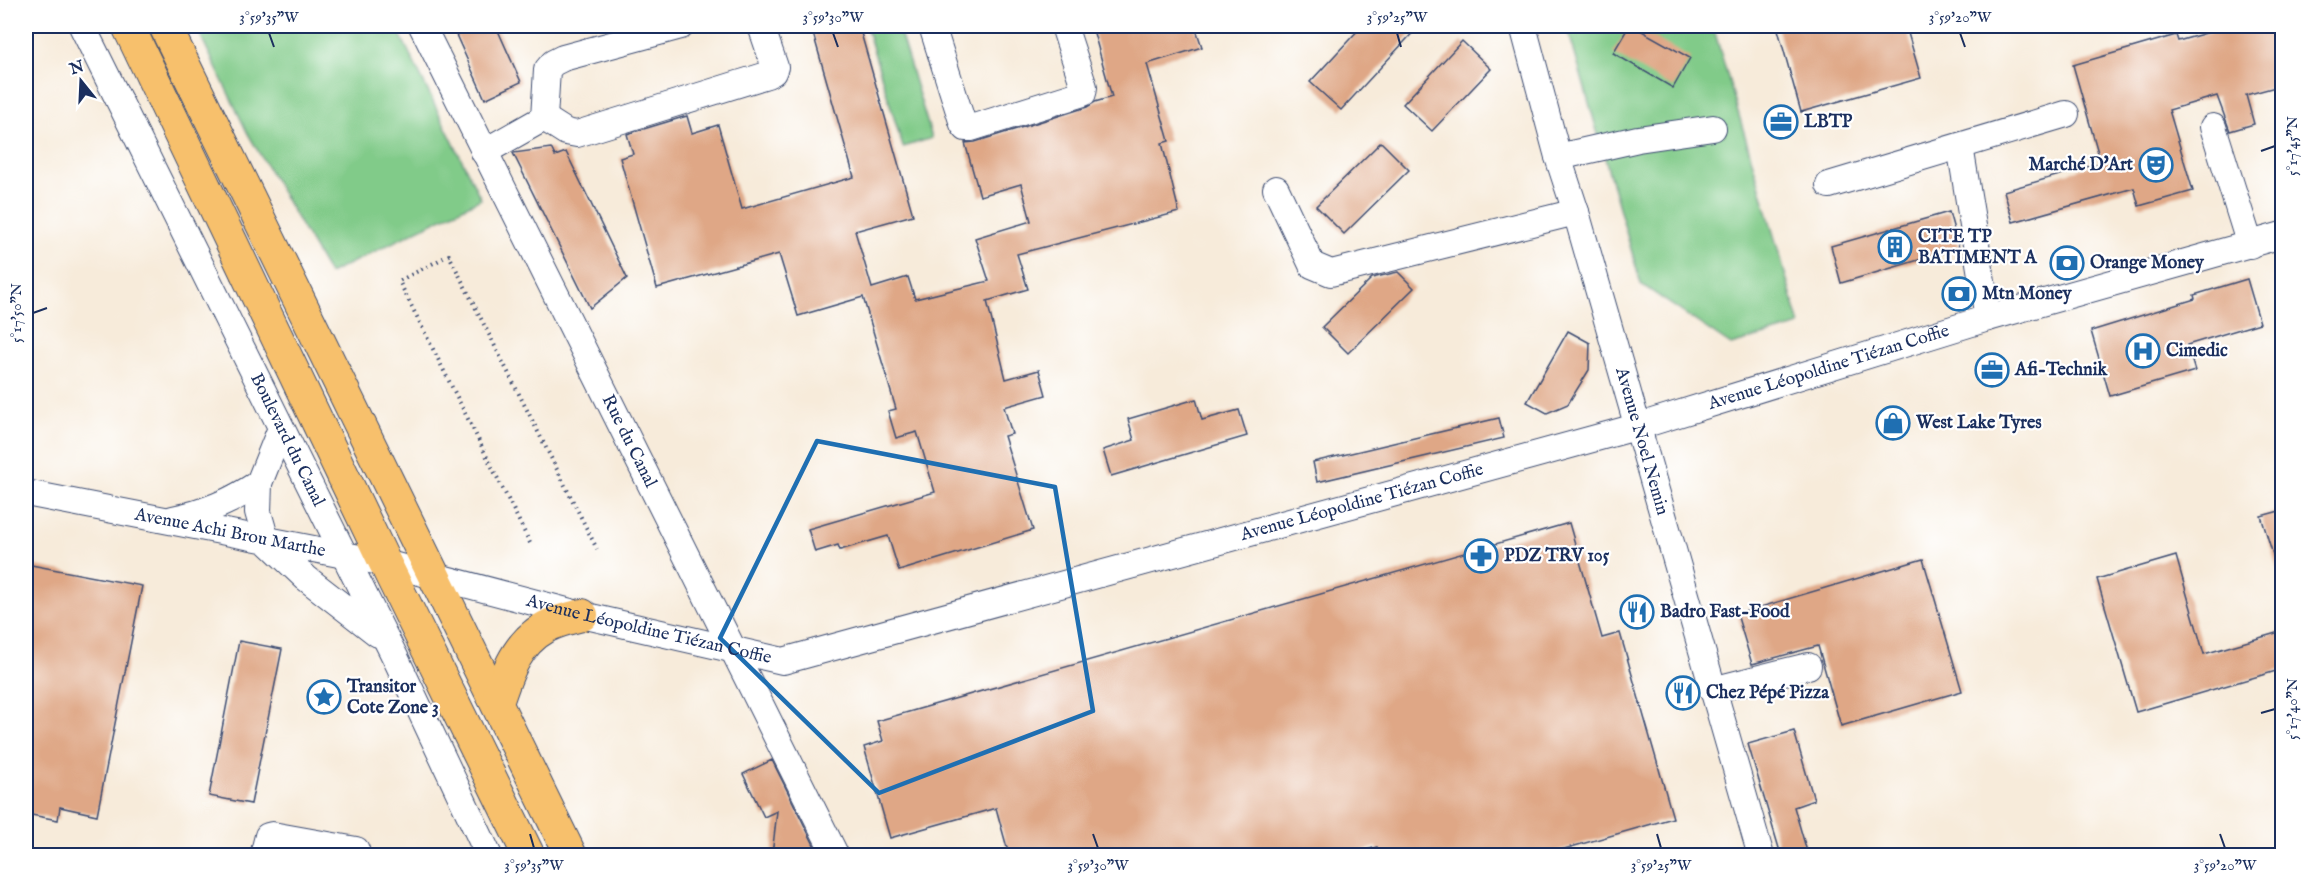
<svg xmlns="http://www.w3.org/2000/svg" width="2308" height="881" font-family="'IM FELL English',serif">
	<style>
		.green { fill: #81cb89; stroke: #4e7d74; stroke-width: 1.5 }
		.building { fill: #dfa786 }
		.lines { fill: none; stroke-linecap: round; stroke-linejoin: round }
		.minor-casing { stroke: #3c4b71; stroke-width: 28 }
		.major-casing { stroke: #3c4b71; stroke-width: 34 }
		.path { stroke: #3c4b71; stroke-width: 4; stroke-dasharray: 1.5 4.5; stroke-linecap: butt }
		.minor { stroke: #fff; stroke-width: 26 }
		.major { stroke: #f7c06c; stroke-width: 32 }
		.marked { fill: none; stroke: #1f6fb2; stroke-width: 4.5; stroke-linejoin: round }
		.ticks { fill: none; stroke: #1b2f5e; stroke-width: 2 }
		.labels { text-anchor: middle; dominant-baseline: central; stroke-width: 4.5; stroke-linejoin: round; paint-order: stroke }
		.poi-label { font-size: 18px; font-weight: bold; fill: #1b2f5e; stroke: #fff; text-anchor: start }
		.street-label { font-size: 18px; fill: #1b2f5e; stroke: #fff }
		.neatline { fill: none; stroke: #1b2f5e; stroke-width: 2 }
		.ticks-label { font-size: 15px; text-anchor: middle; fill: #1b2f5e }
	</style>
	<rect width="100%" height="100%" fill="#fff"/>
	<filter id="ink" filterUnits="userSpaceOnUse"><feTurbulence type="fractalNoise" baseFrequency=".0167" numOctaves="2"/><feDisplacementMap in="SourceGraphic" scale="12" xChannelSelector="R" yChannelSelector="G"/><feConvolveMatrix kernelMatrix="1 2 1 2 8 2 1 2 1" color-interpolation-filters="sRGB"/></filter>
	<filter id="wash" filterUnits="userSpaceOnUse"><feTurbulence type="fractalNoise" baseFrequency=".008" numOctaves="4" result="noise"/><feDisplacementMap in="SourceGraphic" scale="24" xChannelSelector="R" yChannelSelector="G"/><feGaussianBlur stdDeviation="1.35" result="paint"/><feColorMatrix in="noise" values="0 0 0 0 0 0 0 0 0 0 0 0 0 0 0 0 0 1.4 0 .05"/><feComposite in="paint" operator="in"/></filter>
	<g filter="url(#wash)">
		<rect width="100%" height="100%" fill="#f7ebda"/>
		<!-- green -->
		<g class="green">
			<polygon points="196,26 396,26 481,199 329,274 247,132"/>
			<polygon points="866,26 898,26 932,138 903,147"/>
			<polygon points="1567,26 1713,26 1800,325 1731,345 1641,284"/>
		</g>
		<g id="blocks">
			<!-- building -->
			<g class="building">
				<polygon points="452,26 496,26 521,82 485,99"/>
				<polygon points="811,26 859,26 913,215 855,231 872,288 908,277 915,299 989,281 975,238 1031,221 1021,184 980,196 965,143 975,142 1087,107 1095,102 1112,97 1092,26 1195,26 1202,47 1147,64 1169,141 1162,143 1179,212 1017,254 1028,289 987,301 1006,379 1039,370 1046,395 1004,407 1012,434 1004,436 1033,530 899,571 888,536 840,550 838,545 815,552 808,529 935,492 917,432 896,438 888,411 896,409 863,297 798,316 779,254 657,288 620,158 633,154 627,134 687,116 692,133 718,125 742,209 854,177"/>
				<polygon points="1362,26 1419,26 1341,110 1310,82"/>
				<polygon points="1629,26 1633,26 1690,58 1673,88 1613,53"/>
				<polygon points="1777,26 1906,26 1921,78 1801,112"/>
				<polygon points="2231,26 2283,26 2283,85 2246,95 2254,124 2230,131 2217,96 2169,110 2193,191 2139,206 2134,188 2013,222 2004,191 2101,163 2073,65 2176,35 2178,41"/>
				<polygon points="1462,41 1491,69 1432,131 1403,104"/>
				<polygon points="1381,142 1409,170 1344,234 1316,206"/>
				<polygon points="551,148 555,156 566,152 627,278 590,308 513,153"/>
				<polygon points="1949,212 1959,248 1841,283 1831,246"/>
				<polygon points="1398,272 1414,288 1348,353 1322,327 1372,278"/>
				<polygon points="2247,279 2260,323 2187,345 2195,371 2110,396 2091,331 2195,299 2194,295"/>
				<polygon points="1568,331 1590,343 1589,370 1568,404 1547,413 1527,402"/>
				<polygon points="1196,399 1202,420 1239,410 1247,436 1111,476 1103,450 1134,440 1128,419"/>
				<polygon points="1499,418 1504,438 1317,482 1313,462"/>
				<polygon points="2283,510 2283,570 2278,571 2261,516"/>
				<polygon points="1569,523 1602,638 1620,633 1673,818 1543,855 1379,855 1377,847 1348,855 1009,855 996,808 890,838 864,747 883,741 877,721"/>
				<polygon points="2176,556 2204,654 2283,631 2283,669 2136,712 2097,579"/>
				<polygon points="1923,559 1962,691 1841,726 1818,646 1752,664 1737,614"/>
				<polygon points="26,564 142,586 97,815 60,807 58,820 26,814"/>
				<polygon points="239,641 282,649 251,804 209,796"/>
				<polygon points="1794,731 1814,800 1794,807 1808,855 1781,855 1748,744"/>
				<polygon points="772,760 819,855 772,855 777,811 764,817 743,774"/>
			</g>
		</g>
	</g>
	<g filter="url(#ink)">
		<use href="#blocks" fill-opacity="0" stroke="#3c4b71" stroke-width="1.5"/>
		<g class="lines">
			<!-- minor casing -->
			<g class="minor-casing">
				<g id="minor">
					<path id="s1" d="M82,26L396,659L489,856"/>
					<path id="s2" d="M422,26L836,856"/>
					<polyline points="932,26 963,124 966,128 971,128 1083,93 1084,87 1064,26"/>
					<path id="s3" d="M1523,26L1558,157L1576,212L1761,856"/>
					<polyline points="544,118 566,132 577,134 767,75 773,72 775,67 761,26"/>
					<polyline points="544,118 547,70 553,63 563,58 681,26"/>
					<polyline points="2213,127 2250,245"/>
					<polyline points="1960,146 1988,318"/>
					<polyline points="484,152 544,118"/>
					<polyline points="1558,157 1638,139 1713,128"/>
					<polyline points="1829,185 2066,114"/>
					<polyline points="1276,189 1312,265 1331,273 1576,212"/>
					<polyline points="281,428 259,483 258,512 266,540 306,578 378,634"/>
					<path id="s4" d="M26,493L385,563L582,615L783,661L1636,427L1988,318L2282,235"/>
					<path d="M173,519C207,512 230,502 259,483"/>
					<polyline points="1712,690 1808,666"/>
					<polyline points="263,856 268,836 272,835 356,850 358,856"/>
				</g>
			</g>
			<!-- major casing -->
			<g class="major-casing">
				<g id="major">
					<polyline points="128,26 385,563 529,856"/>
					<polyline points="165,26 571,856"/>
					<path d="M497,703C507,672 517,643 546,627C556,621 570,618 582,615"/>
				</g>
			</g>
			<!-- path -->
			<polyline class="path" points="530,543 399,281 449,255 597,549"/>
			<!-- minor -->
			<use href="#minor" class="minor"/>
			<!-- major -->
			<use href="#major" class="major"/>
		</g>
	</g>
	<!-- marked area -->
	<path class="marked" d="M817,441L1055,487L1093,711L879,793L720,638Z"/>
	<!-- ticks -->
	<path class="ticks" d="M269,33L274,47M833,33L838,47M1397,33L1401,47M1960,33L1965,47M2261,151L2275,146M33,313L47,308M2261,713L2275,709M530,834L534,848M1093,834L1098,848M1657,834L1661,848M2220,834L2225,848"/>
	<!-- icons -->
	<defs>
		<g id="office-ring" transform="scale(1.725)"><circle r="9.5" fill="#fff" stroke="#1f6fb2" stroke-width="1.5"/><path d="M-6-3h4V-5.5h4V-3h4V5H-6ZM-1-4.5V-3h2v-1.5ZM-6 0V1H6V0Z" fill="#1f6fb2"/></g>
		<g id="theatre-ring" transform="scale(1.725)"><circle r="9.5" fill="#fff" stroke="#1f6fb2" stroke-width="1.5"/><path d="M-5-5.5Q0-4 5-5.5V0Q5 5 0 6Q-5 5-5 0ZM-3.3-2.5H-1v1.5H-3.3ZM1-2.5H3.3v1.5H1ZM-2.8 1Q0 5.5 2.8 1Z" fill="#1f6fb2"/></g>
		<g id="building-ring" transform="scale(1.725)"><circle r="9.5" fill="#fff" stroke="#1f6fb2" stroke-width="1.5"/><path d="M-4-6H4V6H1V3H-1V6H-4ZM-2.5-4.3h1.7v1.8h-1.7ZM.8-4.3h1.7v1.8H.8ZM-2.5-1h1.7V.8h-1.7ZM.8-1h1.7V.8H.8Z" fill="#1f6fb2"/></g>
		<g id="bank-ring" transform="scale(1.725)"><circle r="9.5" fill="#fff" stroke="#1f6fb2" stroke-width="1.5"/><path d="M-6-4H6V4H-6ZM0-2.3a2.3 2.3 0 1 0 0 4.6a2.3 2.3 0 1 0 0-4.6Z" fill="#1f6fb2"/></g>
		<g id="hospital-ring" transform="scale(1.725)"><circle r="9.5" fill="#fff" stroke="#1f6fb2" stroke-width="1.5"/><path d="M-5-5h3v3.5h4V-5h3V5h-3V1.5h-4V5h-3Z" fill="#1f6fb2"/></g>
		<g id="shop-ring" transform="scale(1.725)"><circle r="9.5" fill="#fff" stroke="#1f6fb2" stroke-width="1.5"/><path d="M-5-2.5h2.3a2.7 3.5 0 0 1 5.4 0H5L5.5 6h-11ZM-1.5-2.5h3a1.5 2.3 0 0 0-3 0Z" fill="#1f6fb2"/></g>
		<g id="pharmacy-ring" transform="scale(1.725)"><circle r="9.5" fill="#fff" stroke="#1f6fb2" stroke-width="1.5"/><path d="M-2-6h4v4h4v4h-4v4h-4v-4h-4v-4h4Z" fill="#1f6fb2"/></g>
		<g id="restaurant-ring" transform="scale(1.725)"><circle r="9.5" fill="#fff" stroke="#1f6fb2" stroke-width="1.5"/><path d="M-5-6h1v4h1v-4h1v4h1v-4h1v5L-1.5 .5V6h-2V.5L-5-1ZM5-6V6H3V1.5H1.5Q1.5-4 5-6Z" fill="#1f6fb2"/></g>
		<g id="sight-ring" transform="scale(1.725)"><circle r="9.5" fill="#fff" stroke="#1f6fb2" stroke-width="1.5"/><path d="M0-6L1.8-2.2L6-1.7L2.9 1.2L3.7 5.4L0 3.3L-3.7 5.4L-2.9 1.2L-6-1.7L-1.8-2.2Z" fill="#1f6fb2"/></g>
	</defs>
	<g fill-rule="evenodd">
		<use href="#office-ring" x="1781" y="122"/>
		<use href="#theatre-ring" x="2156" y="165"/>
		<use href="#building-ring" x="1895" y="247"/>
		<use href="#bank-ring" x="2067" y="263"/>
		<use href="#bank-ring" x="1959" y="294"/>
		<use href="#hospital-ring" x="2143" y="351"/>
		<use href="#office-ring" x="1992" y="370"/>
		<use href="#shop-ring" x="1893" y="423"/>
		<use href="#pharmacy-ring" x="1481" y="556"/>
		<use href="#restaurant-ring" x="1637" y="612"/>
		<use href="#restaurant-ring" x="1683" y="693"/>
		<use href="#sight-ring" x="324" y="697"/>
	</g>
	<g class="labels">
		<!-- poi labels -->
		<g class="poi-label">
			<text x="1804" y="122">LBTP</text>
			<text x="2133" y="165" text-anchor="end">Marché D'Art</text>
			<text x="1918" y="237">CITE TP<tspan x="1918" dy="21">BATIMENT A</tspan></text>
			<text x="2090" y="263">Orange Money</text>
			<text x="1982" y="294">Mtn Money</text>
			<text x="2166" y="351">Cimedic</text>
			<text x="2015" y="370">Afi-Technik</text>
			<text x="1916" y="423">West Lake Tyres</text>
			<text x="1504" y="556">PDZ TRV 105</text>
			<text x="1660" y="612">Badro Fast-Food</text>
			<text x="347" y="687">Transitor<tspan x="347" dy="21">Cote Zone 3</tspan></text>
			<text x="1706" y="693">Chez Pépé Pizza</text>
		</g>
		<!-- street labels -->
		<g class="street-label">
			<text stroke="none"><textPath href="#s4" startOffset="1862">Avenue Léopoldine Tiézan Coffie</textPath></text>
			<text stroke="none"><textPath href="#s1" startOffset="462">Boulevard du Canal</textPath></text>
			<text stroke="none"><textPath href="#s2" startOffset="464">Rue du Canal</textPath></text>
			<text stroke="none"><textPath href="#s3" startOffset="432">Avenue Noel Nemin</textPath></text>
			<text stroke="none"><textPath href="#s4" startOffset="1376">Avenue Léopoldine Tiézan Coffie</textPath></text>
			<text stroke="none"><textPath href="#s4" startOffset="208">Avenue Achi Brou Marthe</textPath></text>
			<text stroke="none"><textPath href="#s4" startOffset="638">Avenue Léopoldine Tiézan Coffie</textPath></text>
		</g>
	</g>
	<!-- margin -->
	<rect width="2308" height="881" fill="none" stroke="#fff" stroke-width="66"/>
	<!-- north arrow -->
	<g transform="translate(81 81) rotate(342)" stroke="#ffffff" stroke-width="4.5" paint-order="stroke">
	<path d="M0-4.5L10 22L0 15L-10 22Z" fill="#1b2f5e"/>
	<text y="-9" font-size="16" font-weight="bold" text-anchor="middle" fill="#1b2f5e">N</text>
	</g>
	<rect x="33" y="33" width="2242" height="815" class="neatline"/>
	<g class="ticks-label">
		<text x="269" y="22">3°59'35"W</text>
		<text x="833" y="22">3°59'30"W</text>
		<text x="1397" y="22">3°59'25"W</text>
		<text x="1960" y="22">3°59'20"W</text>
		<text transform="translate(2292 146) rotate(-90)" y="5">5°17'45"N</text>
		<text transform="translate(16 313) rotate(-90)" y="5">5°17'50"N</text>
		<text transform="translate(2292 709) rotate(-90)" y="5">5°17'40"N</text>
		<text x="534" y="870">3°59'35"W</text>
		<text x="1098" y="870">3°59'30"W</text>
		<text x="1661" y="870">3°59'25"W</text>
		<text x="2225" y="870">3°59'20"W</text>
	</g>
</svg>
